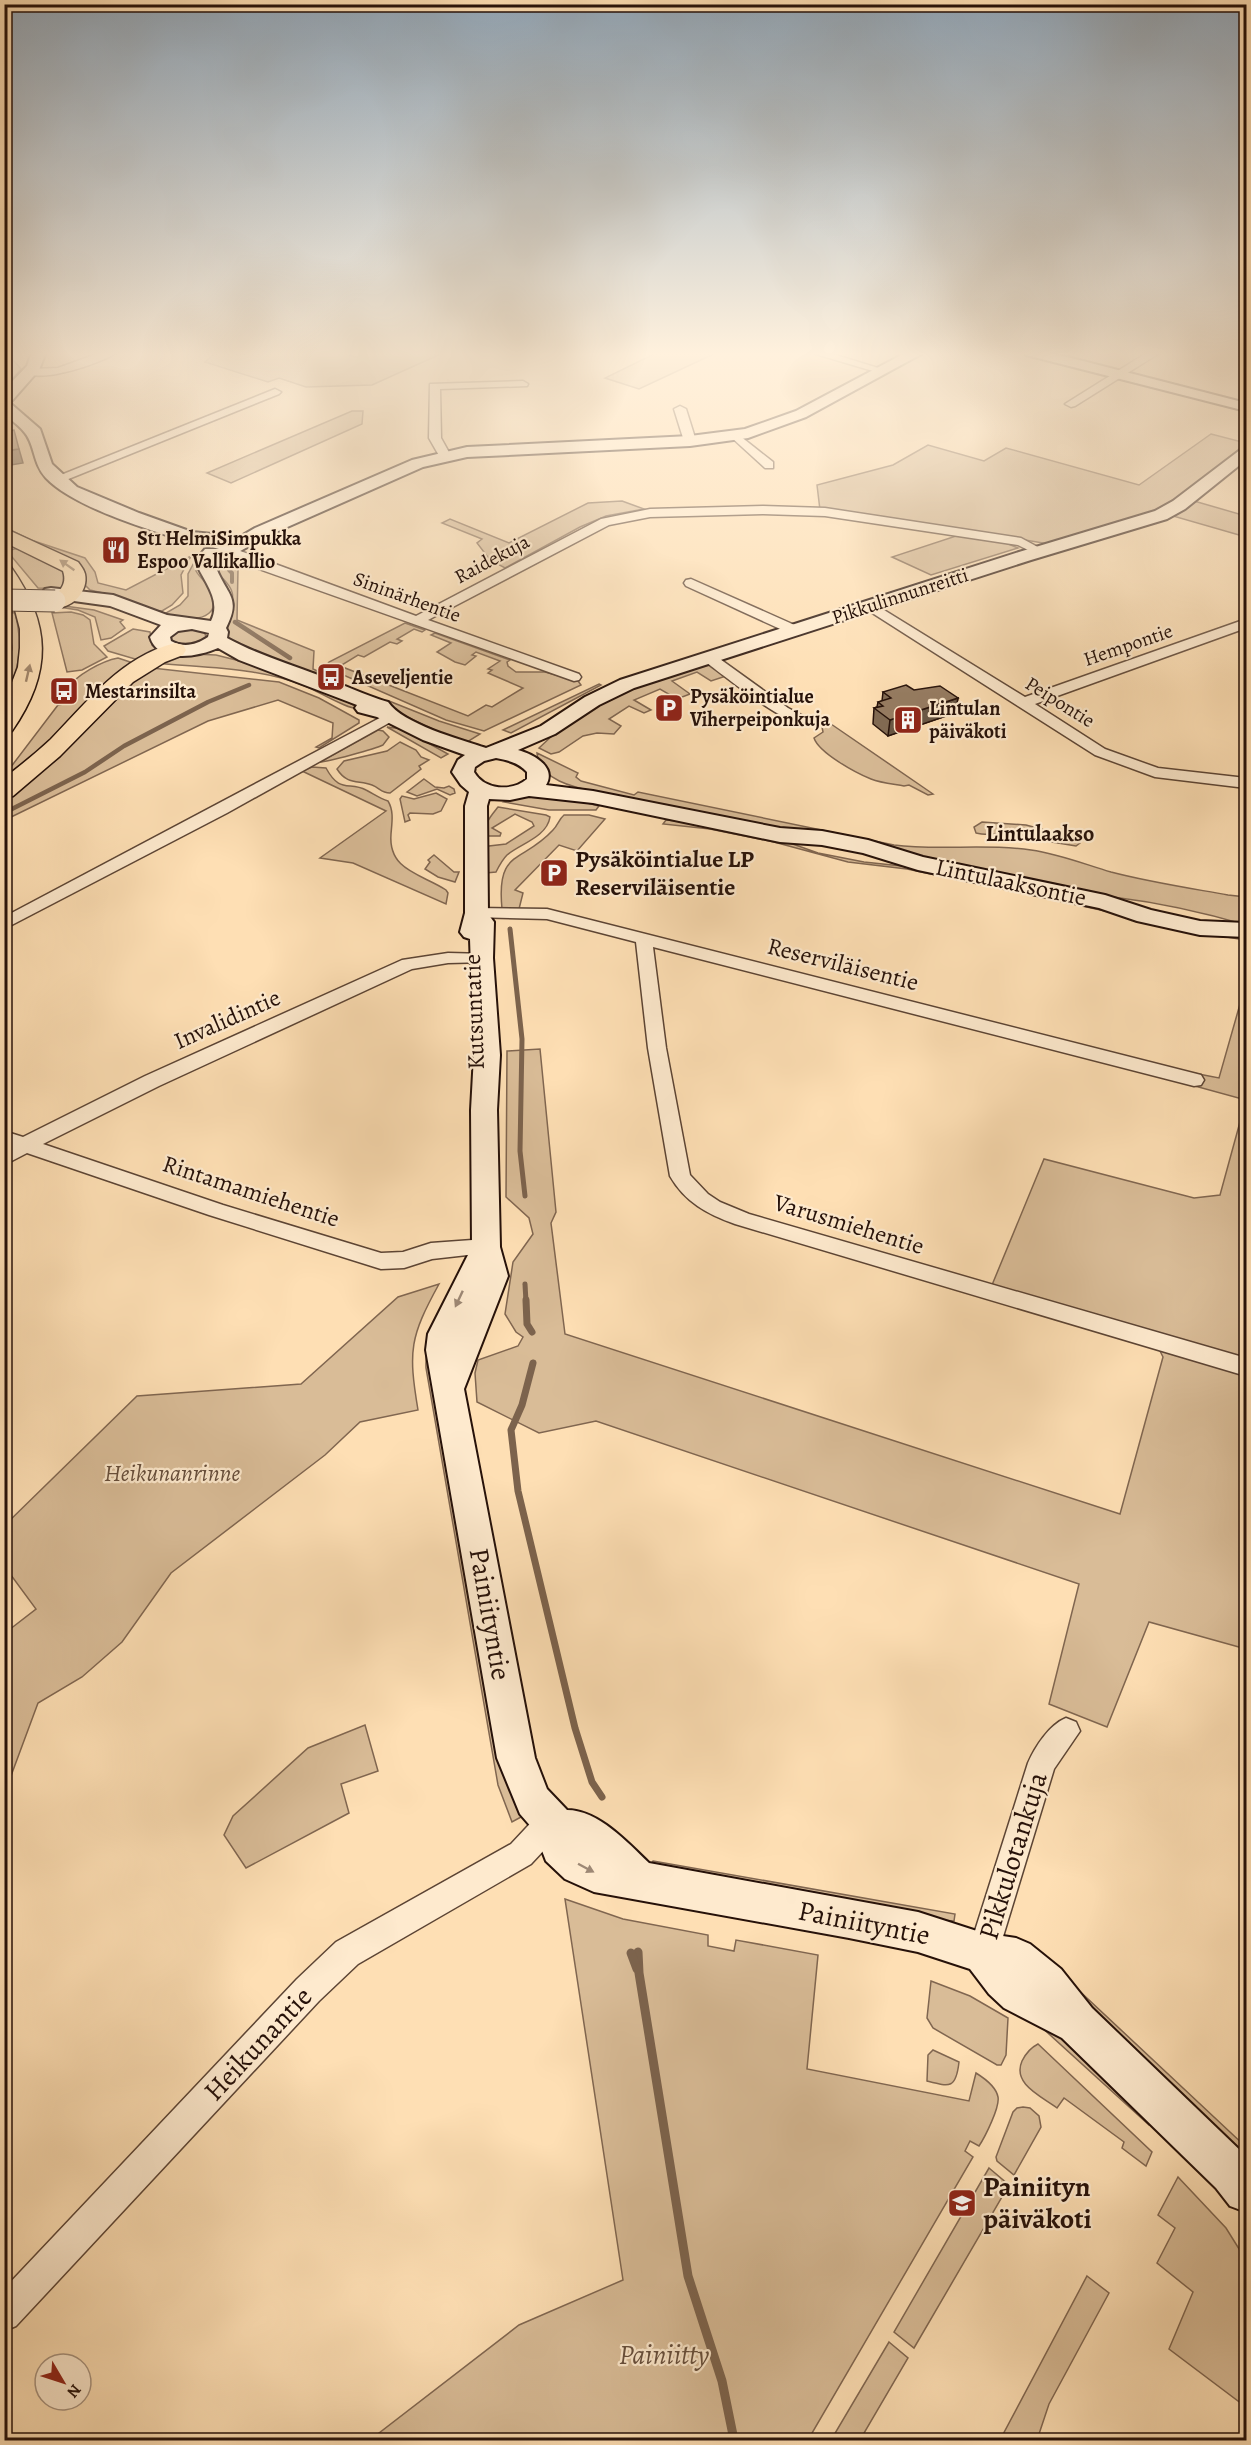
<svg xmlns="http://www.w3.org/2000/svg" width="1251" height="2445" font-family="Alegreya,serif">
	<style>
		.green { fill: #d9bc97; stroke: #806650; stroke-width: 1.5 }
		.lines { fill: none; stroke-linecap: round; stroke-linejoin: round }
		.stream-far4 { stroke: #7c634d; stroke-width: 4 }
		.stream-far3 { stroke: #7c634d; stroke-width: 4.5 }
		.stream-far2 { stroke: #7c634d; stroke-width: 5 }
		.stream-far1 { stroke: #7c634d; stroke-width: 7 }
		.stream { stroke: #7c634d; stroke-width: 9 }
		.street-casing { stroke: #5c4434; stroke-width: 3 }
		.secondary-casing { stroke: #261109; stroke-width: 4 }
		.highway-casing { stroke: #261109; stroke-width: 3 }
		.street { fill: #feeace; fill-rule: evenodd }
		.secondary { fill: #feeace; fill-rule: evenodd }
		.highway { fill: #fedfb4; fill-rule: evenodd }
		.secondary-bridge-casing { stroke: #261109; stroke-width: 23; stroke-linecap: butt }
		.secondary-bridge { stroke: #feeace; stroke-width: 21 }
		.wall { fill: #816b54; stroke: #261109; stroke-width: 1.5 }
		.shaded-wall { fill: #695745; stroke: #261109; stroke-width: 1.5 }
		.building { fill: #967c62; stroke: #261109; stroke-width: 1.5 }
		.oneway { fill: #9d8267 }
		.oneway2 { fill: #9d8875 }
		.labels { text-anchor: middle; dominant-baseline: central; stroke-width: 4.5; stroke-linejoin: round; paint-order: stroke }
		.far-poi-label { font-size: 20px; font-weight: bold; fill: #261109; stroke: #feeace; text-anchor: start }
		.far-street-label { font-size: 20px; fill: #261109; stroke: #feeace }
		.far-quarter-label { font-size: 22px; font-weight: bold; fill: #261109; stroke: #feeace }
		.poi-label { font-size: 24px; font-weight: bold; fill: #261109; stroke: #feeace; text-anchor: start }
		.street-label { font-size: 24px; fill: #261109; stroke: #feeace }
		.park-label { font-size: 24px; font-style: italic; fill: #654d3b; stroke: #feeace }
		.near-street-label { font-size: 28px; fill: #261109; stroke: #feeace }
		.near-poi-label { font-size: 28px; font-weight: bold; fill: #261109; stroke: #feeace; text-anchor: start }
		.near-park-label { font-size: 28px; font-style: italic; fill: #654d3b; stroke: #feeace }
	</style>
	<rect width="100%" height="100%" fill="#fedfb4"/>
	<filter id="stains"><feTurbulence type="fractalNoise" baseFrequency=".00333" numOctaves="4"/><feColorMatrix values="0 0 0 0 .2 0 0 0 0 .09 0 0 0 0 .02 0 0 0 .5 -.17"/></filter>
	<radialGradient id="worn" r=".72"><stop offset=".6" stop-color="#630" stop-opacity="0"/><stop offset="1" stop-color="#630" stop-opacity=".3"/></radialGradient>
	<!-- green -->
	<g class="green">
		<polygon points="5,352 13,352 13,360 21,369 5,387"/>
		<polygon points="216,352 352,352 350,355 356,357 370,352 445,352 372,385 306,387 279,378 268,382 205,362"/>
		<polygon points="658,352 718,352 639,389 605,378"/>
		<polygon points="352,411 363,411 362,424 231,483 207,473"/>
		<polygon points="1211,434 1246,443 1246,444 1176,500 1153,513 1049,544 897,519 820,510 817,485 893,465 928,445 984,461 1006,448 1139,485"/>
		<polygon points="622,501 644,509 606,516 580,527 505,568 490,560 477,543 482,539 442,523 450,519 509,543 588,503"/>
		<polygon points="1194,501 1246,516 1246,537 1173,516"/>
		<polygon points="4,527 31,540 85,558 95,572 98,583 126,590 191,556 181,575 183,593 172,605 162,611 152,611 120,597 90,590 85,585 84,569 78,564"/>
		<polygon points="959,535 1006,543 1018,548 931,575 892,557"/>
		<polygon points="22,547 67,570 64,589 38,588 7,551"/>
		<path d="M200,556L196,571C202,582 216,588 214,603C212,624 177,620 166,613L180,605L188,596V574L197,557Z"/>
		<path d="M239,563L245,565L238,569L237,620L314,651L313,669L322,673L296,670L228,640C224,622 236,603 232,592C230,584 222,579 218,572L221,564Z"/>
		<polygon points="57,605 94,610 123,620 120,622 125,628 111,638 101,640 95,617 78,610 59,607"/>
		<path d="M7,612L15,613C25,650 17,671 5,705V683L12,648Z"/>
		<polygon points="71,612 83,615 90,620 94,644 107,657 82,670 67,672 52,613"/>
		<polygon points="405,623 425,630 422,632 414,629 397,639 402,641 397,644 390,642 364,657 358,655 340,666 468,716 486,705 492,707 523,688 488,673 492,670 488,669 500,661 476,652 472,655 476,656 465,665 455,662 437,652 451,643 431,635 435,633 510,660 507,662 508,666 516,672 545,672 578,681 581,685 484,731 446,720 325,667 329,662"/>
		<path d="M189,628L204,631L206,637C197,646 183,647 172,641L171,636L177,631Z"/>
		<polygon points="133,629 150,632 152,645 160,651 135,659 108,651 104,646"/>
		<path d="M193,654L216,655L244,662L344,700L359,708C352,712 316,690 305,686C258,667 204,668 154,663L164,658Z"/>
		<path d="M118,658L130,662L124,672L5,785L4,776L58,705L63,704L66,694L71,693L72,688L67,689C76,675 102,661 118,658Z"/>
		<polygon points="709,664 726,676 711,681 697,672 672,681 690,694 677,699 660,689 634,700 651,710 644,713 629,706 609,719 621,726 614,734 597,733 583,736 559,752 551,754 539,748 555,733 621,690"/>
		<polygon points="152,668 279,682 319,698 359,720 359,723 319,748 316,747 332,738 333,723 278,700 208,721 5,820 5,797 124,684"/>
		<polygon points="599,684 601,685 511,733 503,730"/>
		<polygon points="389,701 439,721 480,734 464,744 403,715 383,703"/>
		<path d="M831,724L933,794L928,795L909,785L904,786C893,784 881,783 871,779C856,773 819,753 814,738L823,732L822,727Z"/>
		<polygon points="387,727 403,729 448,754 441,758"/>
		<path d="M378,730L383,731L389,737L383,745C375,749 327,762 320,762Z"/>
		<path d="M400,742L416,750L421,757L429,760L419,766L421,769L390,793C381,793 380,788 372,785C358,780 347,785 337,769L344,761L387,751Z"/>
		<path d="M537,753L578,773L576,777L581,781L634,795L638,792L894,845C940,851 985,843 1031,850C1059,854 1084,864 1111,872C1149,882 1189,888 1228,895L1246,897V925C1199,911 1162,903 1113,897L604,794C582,789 538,782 537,753Z"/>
		<path d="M312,767L326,768C340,794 349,781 366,790C374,794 379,798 388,801C394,811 392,822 391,834C388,871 422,874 446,890L448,893L446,904L353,863L320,858L386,811L302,771Z"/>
		<polygon points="424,779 435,787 444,788 449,786 454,789 455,793 450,795 437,789 417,796 407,792"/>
		<polygon points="436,793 447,799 441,811 433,814 410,813 408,815 410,820 405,822 400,799 402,796 414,799"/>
		<polygon points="519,795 568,798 599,806 596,810 549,810 504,802"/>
		<path d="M498,807L546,815L550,817C547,837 520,844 507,855C502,860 499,866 496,872L486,873V849L489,846L506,844L534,826L532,822L515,814L492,828L501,833L500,836H486C484,823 490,817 498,807Z"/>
		<path d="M564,815H589L605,819L577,851L559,845L515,890L523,893L519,909H502C496,848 522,864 553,830C558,825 559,819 564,815Z"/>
		<polygon points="666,820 691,822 787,842 818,853 864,862 911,867 1246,937 1246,940 1158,926 1110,912 907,869 848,862 774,842 710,829 663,824"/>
		<path d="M982,822L1026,825L1079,839L1080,843L1076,846L1021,837C1007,830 991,837 976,833L974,827Z"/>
		<polygon points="434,855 454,872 459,872 455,882 438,877 425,869 430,862 428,860"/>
		<polygon points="1246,983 1246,1649 1149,1622 1107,1727 1049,1704 1079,1584 596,1421 539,1433 477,1402 475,1373 478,1360 518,1346 523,1337 516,1332 505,1314 513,1262 533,1234 529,1218 506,1197 507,1051 540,1049 556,1212 551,1223 565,1334 1120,1514 1163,1357 1152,1335 992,1285 1044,1159 1194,1198 1220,1195 1246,1100 1191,1085 1193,1073 1219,1078"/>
		<path d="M439,1284C410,1337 408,1350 418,1410L360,1422L325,1455L171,1573L122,1642L82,1677L38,1703L5,1792V1633L36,1609L5,1567V1525L137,1396L301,1384L398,1297Z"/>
		<path d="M449,1292L456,1294L444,1319L521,1817L512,1822L498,1785L426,1368C425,1335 435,1321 449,1292Z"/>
		<polygon points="365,1725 378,1771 341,1784 349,1813 246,1868 224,1835 233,1816 308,1748"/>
		<polygon points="653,1861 955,1914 954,1921 925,1919 651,1865"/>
		<path d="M565,1899L623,1919L708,1935V1946L734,1951L736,1940L818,1955L807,2069L969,2101L976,2073C984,2078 996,2086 998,2097C1000,2107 985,2137 979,2146L970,2141L965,2151L973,2157L808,2440H370L519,2325L623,2280Z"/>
		<polygon points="1057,1970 1246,2147 1246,2167 1103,2031"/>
		<polygon points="931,1981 970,1996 1008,2018 1006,2055 1001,2065 997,2065 933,2028 927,2018"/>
		<polygon points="1027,2014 1082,2049 1151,2123 1149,2125"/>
		<path d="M1038,2044L1152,2152L1146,2166L1122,2148L1124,2142L1064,2098L1057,2108C1041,2096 1012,2084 1022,2061C1026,2053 1030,2048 1038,2044Z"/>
		<path d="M933,2050L959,2062C956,2089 950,2087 927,2081L928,2055Z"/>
		<polygon points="1023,2107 1030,2108 1039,2116 1041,2127 1014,2175 997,2161 996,2157 1013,2112 1017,2108"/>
		<polygon points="989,2168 1009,2185 914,2348 894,2332"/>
		<polygon points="1178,2177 1226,2228 1246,2260 1246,2407 1169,2349 1193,2292 1157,2263 1175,2228 1158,2215"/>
		<polygon points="1087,2276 1109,2293 1049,2404 1037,2440 1000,2440"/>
		<polygon points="889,2342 908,2358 860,2440 831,2440"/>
	</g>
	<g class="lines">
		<!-- stream-far4 -->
		<polyline class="stream-far4" points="229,570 232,573 232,582"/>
		<!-- stream-far3 -->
		<g class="stream-far3">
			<polyline points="235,622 290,658"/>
			<polyline points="4,813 85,772 124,746 208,702 249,685"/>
		</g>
		<!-- stream-far2 -->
		<g class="stream-far2">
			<polyline points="510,929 522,1039 520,1151 525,1196"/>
			<polyline points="525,1284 526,1302"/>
		</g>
		<!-- stream-far1 -->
		<g class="stream-far1">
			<polyline points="526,1300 527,1324 532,1332"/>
			<polyline points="533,1363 522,1405 511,1430 518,1491 575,1728 592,1782 602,1797"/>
		</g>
		<!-- stream -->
		<g class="stream">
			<polyline points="638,1952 639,1973 688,2276 722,2381 734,2440"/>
			<polyline points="631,1953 637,1969"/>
		</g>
		<!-- street casing -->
		<g class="street-casing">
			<g id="street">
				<path d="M102,352H117C103,363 40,384 25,372L30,369L58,368Z"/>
				<polygon points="809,352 826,352 888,371 883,374"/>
				<polygon points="1148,352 1161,352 1075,406 1071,407 1065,404"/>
				<polygon points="523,381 528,384 527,386 440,389 441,438 451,456 445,460 441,459 429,438 430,384"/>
				<polygon points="275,389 281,392 279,394 61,482 53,482 51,479"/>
				<polygon points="680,406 686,409 696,441 694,443 686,443 684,441 674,409"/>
				<polygon points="735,432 773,462 773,468 765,468 731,437 731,433"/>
				<polygon points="763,506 825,508 1021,538 1047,552 1040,556 1018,545 825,516 763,514 650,517 609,525 428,620 579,674 581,677 579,680 574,681 242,563 221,551 222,548 232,548 416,616 601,519 650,509"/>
				<polygon points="691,579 799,627 801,630 794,634 789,633 686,586 684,583 686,580"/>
				<polygon points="871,602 1025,697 1246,619 1246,628 1035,704 1105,749 1158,768 1246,778 1246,788 1155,777 1095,755 866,609 864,606 866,603"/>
				<path d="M708,653L713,654L788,708L809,719L812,722L809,725C790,730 721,673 703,660L701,657Z"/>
				<polygon points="391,712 398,716 396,719 227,813 4,929 4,917"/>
				<path d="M477,908L547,909L1201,1075L1204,1080L1201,1085L1194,1086L653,947L666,1048L690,1175L708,1194L720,1202L749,1214L1246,1358V1376L735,1224C707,1214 685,1202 670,1176L648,1048L636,942L547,919L471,917L468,913L471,909Z"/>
				<polygon points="448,953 487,954 490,958 487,962 448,963 412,969 159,1086 43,1144 223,1205 381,1253 403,1252 431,1243 486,1239 494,1242 497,1247 494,1252 432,1259 404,1268 381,1269 209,1215 27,1153 4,1165 4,1148 8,1146 4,1145 4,1131 23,1137 145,1076 402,960"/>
				<path d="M1066,1718L1076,1722L1080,1731L1054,1769L998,1953L994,1964L983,1968L972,1964L968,1953L1028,1763C1035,1747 1049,1725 1066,1718Z"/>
				<polygon points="550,1809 560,1813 564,1823 560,1833 531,1864 358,1964 319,2001 16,2326 4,2331 4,2289 297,1979 336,1942 511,1844 540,1813"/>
			</g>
		</g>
		<!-- secondary casing -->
		<g class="secondary-casing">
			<g id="secondary">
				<path d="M32,352H46L39,370L10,403L40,429L52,464L77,487L139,513L192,532L212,534L231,542L255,528L412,460L467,447L690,436L745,429L796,411L907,352H925L806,417L748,438L690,446L467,457L423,467L267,536L233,555L217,570C228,596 241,598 226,628L228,632L227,638C256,654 287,663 318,675C342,684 364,695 388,702C403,724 459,739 486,748L541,726L585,697L620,680L1019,552L1155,511L1173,501L1240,450L1246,448V460L1185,509L1167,519L1031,560L634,688L599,705L555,734L518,750C533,754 557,767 546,785L593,791L780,828L822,831L868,840L923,857L1105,895L1151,910L1200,921L1246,923V937L1200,935L1137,921L1099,908L918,870L863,853L822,845L780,842L593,803L529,796L510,800L489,799L487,806L488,914L494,922L493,958L500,1055L497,1110L500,1247L508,1276L464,1389L535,1758L547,1789L567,1810C598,1810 627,1842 649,1863L918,1912L983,1933L1016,1938L1030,1944L1061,1969L1092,2008L1246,2156V2212L1230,2206L1216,2188L1062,2038L1004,2008L989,1994L970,1969L918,1952L849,1938L594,1892L565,1879L546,1861L541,1848L540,1837L520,1814L497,1758L426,1350L428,1334L472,1247L471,1110L474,1055L470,939L464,937L460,932L465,913V806L469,792L461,785L452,772L458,760L465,755L423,740L377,717L358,712L355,708L357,705L239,660L218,648C198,657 158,664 150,637L161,625L110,606L45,597L42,593L45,589L51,588L113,595L167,615L211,621C222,599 203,581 195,561L205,549H219C207,545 195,544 183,540C146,529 72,506 46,478C33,464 35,445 25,433C20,426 11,420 4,414V390L27,366ZM192,629L209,633L208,637C196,645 184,648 171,641L170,637L178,631ZM496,758C508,760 519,763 527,772V779C512,792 484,790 474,772L475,767L484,761Z"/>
				<polygon points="1024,352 1048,352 1246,403 1246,411 1026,355"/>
			</g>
		</g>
		<!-- highway casing -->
		<g class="highway-casing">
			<g id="highway">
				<path d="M4,528L78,562C81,566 84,570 85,574C89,592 70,611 53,607L50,602C58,591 68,586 63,571L4,542Z"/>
				<path d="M4,565L11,567C51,624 53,672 12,731L4,733V703L18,667L20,648V629L15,610L4,587Z"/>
				<path d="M175,643L183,645L186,650L183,655L165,662L133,682L60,756L13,796L4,798V778C20,766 36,753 51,739C88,701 121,657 175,643Z"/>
			</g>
		</g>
		<!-- street -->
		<use href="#street" class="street"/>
		<!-- secondary -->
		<use href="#secondary" class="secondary"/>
		<!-- highway -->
		<use href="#highway" class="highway"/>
		<!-- secondary-bridge casing -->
		<g class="secondary-bridge-casing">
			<polyline id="secondary-bridge" points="4,600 55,601"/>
		</g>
		<!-- secondary-bridge -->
		<use href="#secondary-bridge" class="secondary-bridge"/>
	</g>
	<!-- wall -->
	<polygon class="wall" points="883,692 958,698 955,713 888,736 873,724 874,708 877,707 878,702 882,701"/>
	<!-- shaded-wall -->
	<g class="shaded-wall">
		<polygon points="19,449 23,463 4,466 4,451"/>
		<polygon points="958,698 955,713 888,736 890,720"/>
	</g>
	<!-- building -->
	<g class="building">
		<polygon points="14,430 19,449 4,451 4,431"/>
		<polygon points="906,685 914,690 940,686 958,698 890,720 874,708 883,706 878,702 891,698 883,692"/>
	</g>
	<!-- one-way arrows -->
	<defs><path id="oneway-solid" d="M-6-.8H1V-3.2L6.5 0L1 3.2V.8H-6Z" transform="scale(1.5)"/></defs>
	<g class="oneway">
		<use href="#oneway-solid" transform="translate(67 565) rotate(-145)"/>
		<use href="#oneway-solid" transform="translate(28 673) rotate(-77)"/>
	</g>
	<g class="oneway2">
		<use href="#oneway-solid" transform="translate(459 1299) rotate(115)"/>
		<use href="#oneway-solid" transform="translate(586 1868) rotate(28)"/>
	</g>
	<!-- sky -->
	<linearGradient id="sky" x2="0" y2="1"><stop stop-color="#93a9bc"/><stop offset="0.51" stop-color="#fff1dd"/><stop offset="1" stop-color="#fff1dd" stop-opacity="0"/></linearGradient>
	<rect width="1251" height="694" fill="url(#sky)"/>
	<!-- icons -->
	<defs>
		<g id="restaurant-square" transform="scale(1.5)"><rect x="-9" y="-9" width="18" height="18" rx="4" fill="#8f2418" stroke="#feeace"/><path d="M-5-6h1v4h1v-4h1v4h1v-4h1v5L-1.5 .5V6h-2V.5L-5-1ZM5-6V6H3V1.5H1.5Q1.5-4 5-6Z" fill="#fff"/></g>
		<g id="bus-square" transform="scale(1.5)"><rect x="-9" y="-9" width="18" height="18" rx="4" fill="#8f2418" stroke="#feeace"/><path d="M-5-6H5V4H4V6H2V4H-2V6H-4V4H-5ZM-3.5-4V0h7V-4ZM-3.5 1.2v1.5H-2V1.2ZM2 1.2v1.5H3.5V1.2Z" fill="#fff"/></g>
		<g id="parking-square" transform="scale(1.5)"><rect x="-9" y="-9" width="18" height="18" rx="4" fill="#8f2418" stroke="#feeace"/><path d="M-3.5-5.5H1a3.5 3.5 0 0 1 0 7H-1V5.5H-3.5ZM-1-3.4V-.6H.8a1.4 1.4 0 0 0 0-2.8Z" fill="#fff"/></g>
		<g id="building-square" transform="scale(1.5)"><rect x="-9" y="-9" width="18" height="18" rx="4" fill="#8f2418" stroke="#feeace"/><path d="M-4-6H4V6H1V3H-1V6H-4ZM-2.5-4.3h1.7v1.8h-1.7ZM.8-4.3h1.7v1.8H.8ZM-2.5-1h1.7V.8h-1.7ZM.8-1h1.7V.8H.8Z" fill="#fff"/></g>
		<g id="school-square" transform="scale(1.5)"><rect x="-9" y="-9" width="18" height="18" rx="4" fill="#8f2418" stroke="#feeace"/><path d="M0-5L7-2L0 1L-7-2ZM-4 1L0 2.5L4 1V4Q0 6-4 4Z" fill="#fff"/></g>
	</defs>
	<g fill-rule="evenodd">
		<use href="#restaurant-square" x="116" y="550"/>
		<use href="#bus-square" x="331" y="677"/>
		<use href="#bus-square" x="64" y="691"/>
		<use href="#parking-square" x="669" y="708"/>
		<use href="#building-square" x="908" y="720"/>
		<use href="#parking-square" x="554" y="873"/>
		<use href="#school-square" x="962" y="2203"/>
	</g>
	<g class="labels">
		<!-- far-poi labels -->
		<g class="far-poi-label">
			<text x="137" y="538">St1 HelmiSimpukka<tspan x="137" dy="23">Espoo Vallikallio</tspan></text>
			<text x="352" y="677">Aseveljentie</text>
			<text x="85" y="691">Mestarinsilta</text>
			<text x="690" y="696">Pysäköintialue<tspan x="690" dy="23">Viherpeiponkuja</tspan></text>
			<text x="929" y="708">Lintulan<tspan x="929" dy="23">päiväkoti</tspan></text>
		</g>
		<!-- far-street labels -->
		<g class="far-street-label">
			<text transform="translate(492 559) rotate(-28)">Raidekuja</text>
			<text transform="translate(900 596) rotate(-18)">Pikkulinnunreitti</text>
			<text transform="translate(407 597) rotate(20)">Sininärhentie</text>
			<text transform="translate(1128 645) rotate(-19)">Hempontie</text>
			<text transform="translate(1060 702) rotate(32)">Peipontie</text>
		</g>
		<!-- far-quarter labels -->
		<g class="far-quarter-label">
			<text x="1040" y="834">Lintulaakso</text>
		</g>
		<!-- poi labels -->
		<g class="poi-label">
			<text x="575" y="859">Pysäköintialue LP<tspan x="575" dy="28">Reserviläisentie</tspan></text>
		</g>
		<!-- street labels -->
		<g class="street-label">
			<text transform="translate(1011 882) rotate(12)">Lintulaaksontie</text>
			<text transform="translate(843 964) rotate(14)">Reserviläisentie</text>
			<text transform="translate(474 1012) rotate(-92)">Kutsuntatie</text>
			<text transform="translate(227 1019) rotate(-24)">Invalidintie</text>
			<text transform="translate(251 1191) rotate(18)">Rintamamiehentie</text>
			<text transform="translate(849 1224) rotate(17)">Varusmiehentie</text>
		</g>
		<!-- park labels -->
		<g class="park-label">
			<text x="172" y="1473">Heikunanrinne</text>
		</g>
		<!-- near-street labels -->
		<g class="near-street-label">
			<text transform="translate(490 1614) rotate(80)">Painiityntie</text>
			<text transform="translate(1013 1856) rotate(-73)">Pikkulotankuja</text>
			<text transform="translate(864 1923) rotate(11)">Painiityntie</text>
			<text transform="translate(258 2044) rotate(-47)">Heikunantie</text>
		</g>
		<!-- near-poi labels -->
		<g class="near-poi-label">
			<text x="983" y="2187">Painiityn<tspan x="983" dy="32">päiväkoti</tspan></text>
		</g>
		<!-- near-park labels -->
		<g class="near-park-label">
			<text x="664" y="2355">Painiitty</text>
		</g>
	</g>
	<!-- margin -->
	<rect width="1251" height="2445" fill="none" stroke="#fedfb4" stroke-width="24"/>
	<rect x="6" y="6" width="1239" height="2433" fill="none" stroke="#261109" stroke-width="3"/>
	<rect x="12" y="12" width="1227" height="2421" fill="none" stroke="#261109" stroke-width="1.5"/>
	<!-- north arrow -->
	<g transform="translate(63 2382) rotate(129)"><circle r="28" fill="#feeace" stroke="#a8937f" stroke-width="1.5"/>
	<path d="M0-4.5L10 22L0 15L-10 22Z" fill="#8f2418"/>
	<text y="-9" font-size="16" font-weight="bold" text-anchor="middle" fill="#261109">N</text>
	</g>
	<rect width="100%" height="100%" filter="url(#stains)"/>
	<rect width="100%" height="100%" fill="url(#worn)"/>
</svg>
